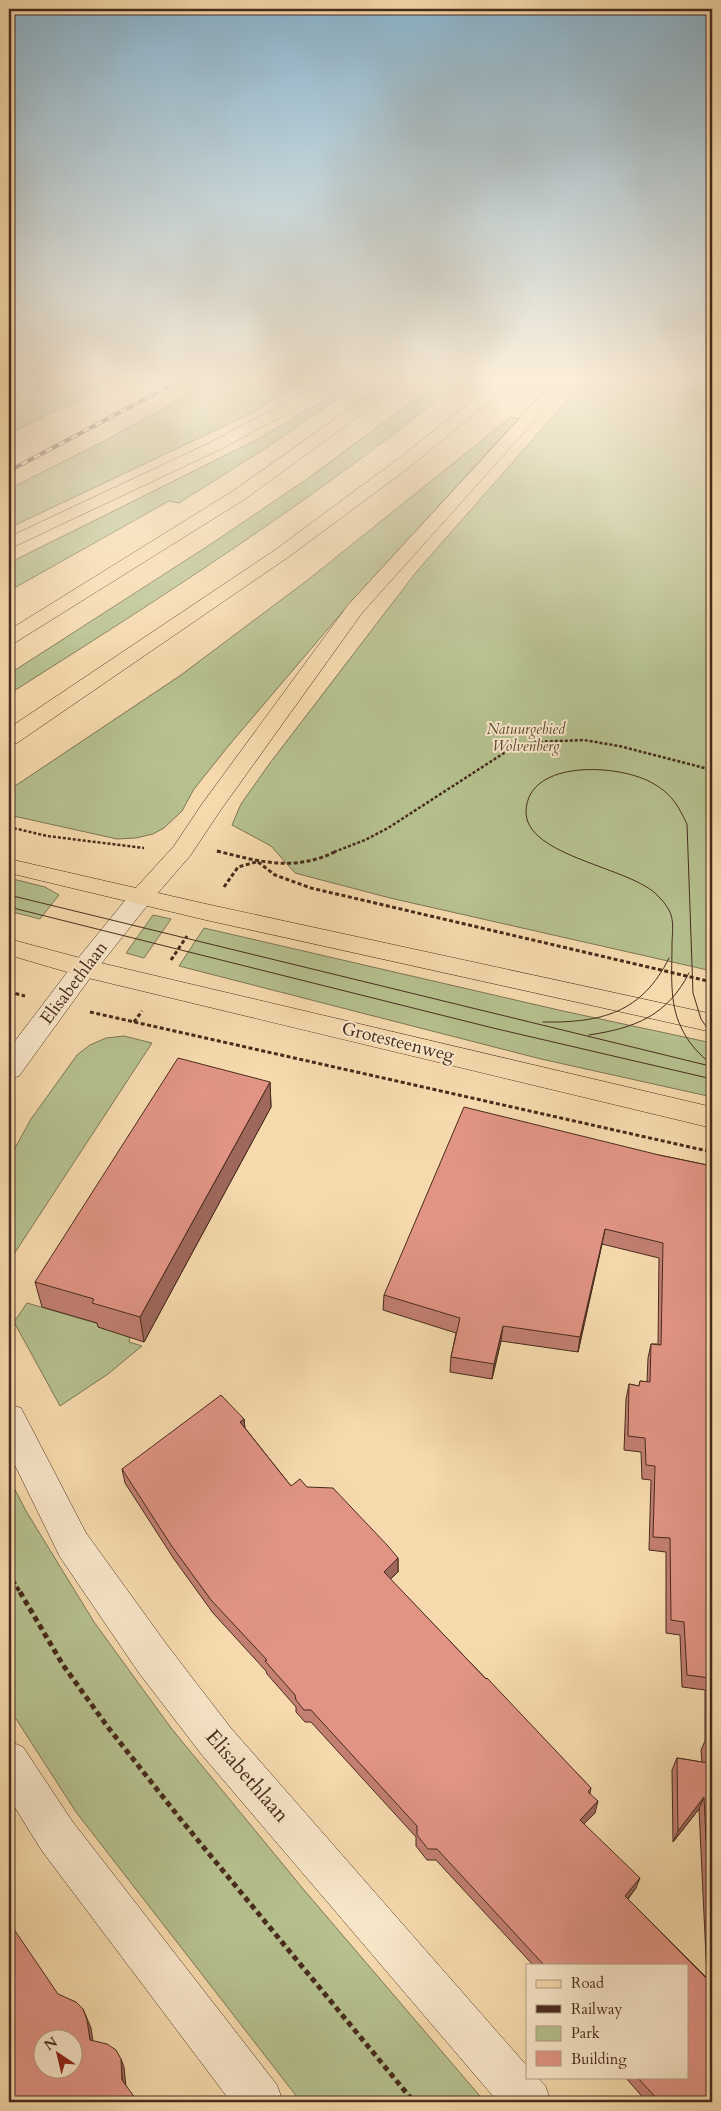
<svg xmlns="http://www.w3.org/2000/svg" width="721" height="2111" font-family="Cardo,serif">
	<style>
		.green { fill: #b6c18f; stroke: #7e7656 }
		.water { fill: #9dbaaf; stroke: #7b8174 }
		.lines { fill: none; stroke-linecap: round; stroke-linejoin: round }
		.secondary-casing { stroke: #472b1c; stroke-width: 1 }
		.primary-casing { stroke: #472b1c; stroke-width: 1 }
		.motorway-casing { stroke: #472b1c; stroke-width: 1 }
		.path-far4 { stroke: #472b1c; stroke-width: 2; stroke-dasharray: 2.5 1; stroke-linecap: butt }
		.path-far3 { stroke: #472b1c; stroke-width: 2.5; stroke-dasharray: 3 2; stroke-linecap: butt }
		.path-far2 { stroke: #472b1c; stroke-width: 3; stroke-dasharray: 4 2.5; stroke-linecap: butt }
		.path-far1 { stroke: #472b1c; stroke-width: 4; stroke-dasharray: 4.5 3; stroke-linecap: butt }
		.path { stroke: #472b1c; stroke-width: 5; stroke-dasharray: 5.5 4; stroke-linecap: butt }
		.secondary { fill: #f9e7ca; fill-rule: evenodd }
		.primary { fill: #f6daad; fill-rule: evenodd }
		.motorway { fill: #f6daad; fill-rule: evenodd }
		.tram { stroke: #472b1c; stroke-width: 1 }
		.rail-casing { stroke: #472b1c; stroke-width: 4 }
		.rail { stroke: #f9e7ca; stroke-width: 2.5; stroke-dasharray: 7; stroke-linecap: butt }
		.wall { fill: #c27f72; stroke: #472b1c }
		.shaded-wall { fill: #9e685c; stroke: #472b1c }
		.building { fill: #e19484; stroke: #472b1c; fill-rule: evenodd }
		.labels { text-anchor: middle; dominant-baseline: central; stroke-width: 4; stroke-linejoin: round; paint-order: stroke }
		.far-park-label { font-size: 15px; font-style: italic; fill: #5d4933; stroke: #f9e7ca }
		.street-label { font-size: 18px; fill: #472b1c; stroke: #f9e7ca }
		.near-street-label { font-size: 21px; fill: #472b1c; stroke: #f9e7ca }
	</style>
	<rect width="100%" height="100%" fill="#f6daad"/>
	<filter id="stains"><feTurbulence type="fractalNoise" baseFrequency=".004" numOctaves="4"/><feColorMatrix values="0 0 0 0 .2 0 0 0 0 .09 0 0 0 0 .02 0 0 0 .5 -.17"/></filter>
	<radialGradient id="worn" r=".72"><stop offset=".6" stop-color="#630" stop-opacity="0"/><stop offset="1" stop-color="#630" stop-opacity=".3"/></radialGradient>
	<!-- green -->
	<g class="green">
		<polygon points="9,380 119,380 9,434"/>
		<polygon points="215,380 304,380 254,412 9,528 9,489 108,439"/>
		<polygon points="358,380 365,380 266,448 179,503 169,501 9,591 9,563 258,439"/>
		<path d="M441,380H462C320,496 164,596 9,694V674L211,544L307,479Z"/>
		<polygon points="585,380 712,380 712,971 390,898 295,873 271,846 232,825 241,804 270,763 417,571"/>
		<polygon points="511,417 519,418 350,603 230,744 194,789 182,811 164,828 153,834 136,838 117,839 9,815 9,790 181,675 309,579"/>
		<polygon points="9,878 45,887 59,895 40,919 9,911"/>
		<polygon points="153,915 171,919 144,958 126,953"/>
		<polygon points="204,928 563,1011 712,1043 712,1097 541,1059 179,966"/>
		<polygon points="124,1036 152,1043 12,1257 9,1257 9,1165 15,1148 31,1119 77,1055 90,1045 106,1038"/>
		<polygon points="27,1303 99,1324 98,1327 130,1337 129,1342 142,1346 108,1374 60,1406 14,1322"/>
		<polygon points="9,1478 26,1511 94,1622 171,1728 304,1890 485,2102 301,2102 76,1812 9,1708"/>
	</g>
	<!-- water -->
	<polygon class="water" points="9,380 67,380 59,383 9,388"/>
	<g class="lines">
		<!-- secondary casing -->
		<g class="secondary-casing">
			<g id="secondary">
				<polygon points="141,889 150,892 153,897 150,902 93,974 19,1076 9,1079 9,1049 75,962 132,892"/>
				<polygon points="9,1404 21,1408 86,1533 167,1645 230,1727 527,2066 527,2077 537,2077 545,2085 551,2102 498,2102 202,1755 139,1673 60,1557 9,1453"/>
				<polygon points="9,1741 23,1747 72,1821 277,2085 283,2102 231,2102 42,1851 9,1798"/>
			</g>
		</g>
		<!-- primary casing -->
		<g class="primary-casing">
			<g id="primary">
				<polygon points="9,859 206,904 712,1014 712,1032 206,920 9,873"/>
				<polygon points="9,939 84,959 712,1107 712,1128 84,977 9,955"/>
			</g>
		</g>
		<!-- motorway casing -->
		<g class="motorway-casing">
			<g id="motorway">
				<polygon points="329,380 348,380 345,383 219,450 9,549 9,537 207,444"/>
				<polygon points="390,380 408,380 245,499 16,642 9,644 9,630 233,491"/>
				<polygon points="498,380 515,380 410,467 287,558 17,743 9,744 9,728 275,550 398,459"/>
				<polygon points="555,380 571,380 362,613 220,811 190,856 150,902 141,905 132,902 129,897 132,892 174,846 202,804 348,605"/>
			</g>
		</g>
		<!-- path-far4 -->
		<polyline class="path-far4" points="9,393 51,390 91,380"/>
		<!-- path-far3 -->
		<g class="path-far3">
			<polyline points="9,827 47,836 144,848"/>
			<polyline points="217,851 221,852"/>
			<polyline points="334,852 365,840 388,828 504,753 535,742 584,740 619,746 712,770"/>
		</g>
		<!-- path-far2 -->
		<g class="path-far2">
			<path d="M217,851C261,862 294,872 337,851"/>
			<polyline points="258,862 275,875 311,888 712,982"/>
			<polyline points="224,887 238,867 256,862"/>
			<polyline points="171,960 187,936"/>
			<polyline points="9,992 25,996"/>
			<polyline points="9,998 12,993"/>
			<polyline points="90,1012 712,1152"/>
			<polyline points="134,1022 142,1011"/>
		</g>
		<!-- path-far1 -->
		<polyline class="path-far1" points="9,1574 21,1594"/>
		<!-- path -->
		<polyline class="path" points="20,1592 63,1665 107,1726 182,1821 414,2102"/>
		<!-- secondary -->
		<use href="#secondary" class="secondary"/>
		<!-- primary -->
		<use href="#primary" class="primary"/>
		<!-- motorway -->
		<use href="#motorway" class="motorway"/>
		<!-- tram -->
		<g class="tram">
			<polyline points="9,895 710,1066"/>
			<polyline points="9,907 493,1028 712,1079"/>
			<path d="M543,1022C601,1023 642,1013 669,958"/>
			<path d="M589,1035C635,1028 667,1016 689,973"/>
			<path d="M712,1035L701,1019L693,993L687,824C678,806 673,795 654,784C622,764 528,758 526,811C525,857 632,867 658,896C663,901 669,908 671,915C674,924 672,935 672,945C672,972 669,1003 681,1027C688,1043 699,1054 712,1065"/>
		</g>
		<!-- rail casing -->
		<g class="rail-casing">
			<polyline id="rail" points="9,471 181,380"/>
		</g>
		<!-- rail -->
		<use href="#rail" class="rail"/>
	</g>
	<!-- wall -->
	<g class="wall">
		<polygon points="270,1082 271,1107 144,1342 98,1327 97,1323 42,1307 35,1282"/>
		<polygon points="659,1155 712,1166 712,2102 647,2102 625,2077 687,2077 687,1965 533,1965 436,1860 427,1860 416,1846 416,1837 311,1722 305,1722 296,1712 296,1707 267,1674 266,1671 213,1613 174,1559 125,1483 122,1469 244,1419 245,1428 291,1486 307,1487 398,1558 398,1572 390,1579 591,1788 590,1793 595,1813 584,1824 636,1888 628,1899 707,1978 699,1809 673,1842 672,1770 677,1758 702,1762 701,1750 705,1741 705,1690 682,1687 680,1635 666,1633 666,1552 649,1550 651,1480 642,1479 641,1452 624,1450 626,1399 629,1384 639,1386 640,1381 647,1382 648,1358 651,1344 658,1344 659,1258 602,1244 578,1352 501,1341 492,1379 450,1372 451,1357 456,1333 383,1310 384,1295"/>
	</g>
	<!-- shaded-wall -->
	<g class="shaded-wall">
		<polygon points="270,1082 271,1107 144,1342 140,1317"/>
		<polygon points="605,1229 602,1244 578,1352 580,1337"/>
		<polygon points="503,1326 501,1341 492,1379 494,1364"/>
		<polygon points="244,1419 245,1433 240,1422"/>
		<polygon points="398,1558 398,1572 383,1586 384,1572"/>
		<polygon points="704,1797 699,1809 673,1842 678,1831"/>
		<polygon points="598,1801 595,1813 577,1831 580,1820"/>
		<polygon points="640,1878 636,1888 621,1907 625,1896"/>
		<polygon points="83,2009 91,2028 94,2048 90,2040"/>
		<polygon points="121,2059 124,2067 126,2087 122,2080"/>
	</g>
	<!-- building -->
	<g class="building">
		<polygon points="178,1058 270,1082 140,1317 92,1303 94,1299 35,1282"/>
		<polygon points="464,1107 659,1155 712,1166 712,1964 704,1797 678,1831 677,1758 708,1763 707,1738 711,1739 710,1678 687,1675 684,1622 671,1620 670,1538 653,1537 655,1466 646,1465 645,1438 628,1436 629,1384 639,1386 640,1381 650,1382 651,1344 661,1345 663,1243 605,1229 580,1337 503,1326 494,1364 451,1357 460,1318 384,1295"/>
		<polygon points="221,1395 244,1419 240,1422 291,1486 300,1479 307,1487 333,1488 388,1546 398,1558 384,1572 486,1679 487,1678 591,1788 588,1792 598,1801 580,1820 640,1878 625,1896 712,1984 712,2102 660,2102 637,2077 687,2077 687,1965 544,1965 437,1849 428,1849 417,1835 417,1826 311,1710 304,1710 296,1700 295,1695 265,1661 267,1660 211,1600 171,1545 122,1469"/>
		<path d="M9,1922L58,1994L76,2002L83,2009L87,2020L90,2040L107,2044L116,2050L121,2059L122,2080L138,2102H9ZM42,2038H72V2068H42Z"/>
	</g>
	<!-- sky -->
	<linearGradient id="sky" x2="0" y2="1"><stop stop-color="#8ab6d1"/><stop offset="0.56" stop-color="#fbeeda"/><stop offset="1" stop-color="#fbeeda" stop-opacity="0"/></linearGradient>
	<rect width="721" height="676" fill="url(#sky)"/>
	<g class="labels">
		<!-- far-park labels -->
		<g class="far-park-label">
			<text x="526" y="729">Natuurgebied<tspan x="526" dy="17">Wolvenberg</tspan></text>
		</g>
		<!-- street labels -->
		<g class="street-label">
			<text transform="translate(74 983) rotate(-53)">Elisabethlaan</text>
			<text transform="translate(398 1042) rotate(14)">Grotesteenweg</text>
		</g>
		<!-- near-street labels -->
		<g class="near-street-label">
			<text transform="translate(247 1776) rotate(49)">Elisabethlaan</text>
		</g>
	</g>
	<!-- margin -->
	<rect width="721" height="2111" fill="none" stroke="#f6daad" stroke-width="30"/>
	<rect x="10" y="10" width="701" height="2091" fill="none" stroke="#472b1c" stroke-width="2.5"/>
	<rect x="15" y="15" width="691" height="2081" fill="none" stroke="#472b1c"/>
	<!-- legend -->
	<rect x="526" y="1964" width="162" height="115" fill="#f9e7ca" stroke="#b29c84"/>
	<rect x="536" y="1980" width="25" height="8" fill="#f6daad" stroke="#b29c84"/>
	<text x="571" y="1988" font-size="15" fill="#472b1c">Road</text>
	<rect x="536" y="2005" width="25" height="8" fill="#472b1c" stroke="#b29c84"/>
	<text x="571" y="2014" font-size="15" fill="#472b1c">Railway</text>
	<rect x="536" y="2026" width="25" height="15" fill="#b6c18f" stroke="#b29c84"/>
	<text x="571" y="2038" font-size="15" fill="#472b1c">Park</text>
	<rect x="536" y="2051" width="25" height="15" fill="#e19484" stroke="#b29c84"/>
	<text x="571" y="2064" font-size="15" fill="#472b1c">Building</text>
	<!-- north arrow -->
	<g transform="translate(58 2054) rotate(325)"><circle r="24" fill="#f9e7ca" stroke="#b29c84"/>
	<path d="M0-4L9 19L0 12L-9 19Z" fill="#8f2418"/>
	<text y="-8" font-size="14" font-weight="bold" text-anchor="middle" fill="#472b1c">N</text>
	</g>
	<rect width="100%" height="100%" filter="url(#stains)"/>
	<rect width="100%" height="100%" fill="url(#worn)"/>
</svg>
